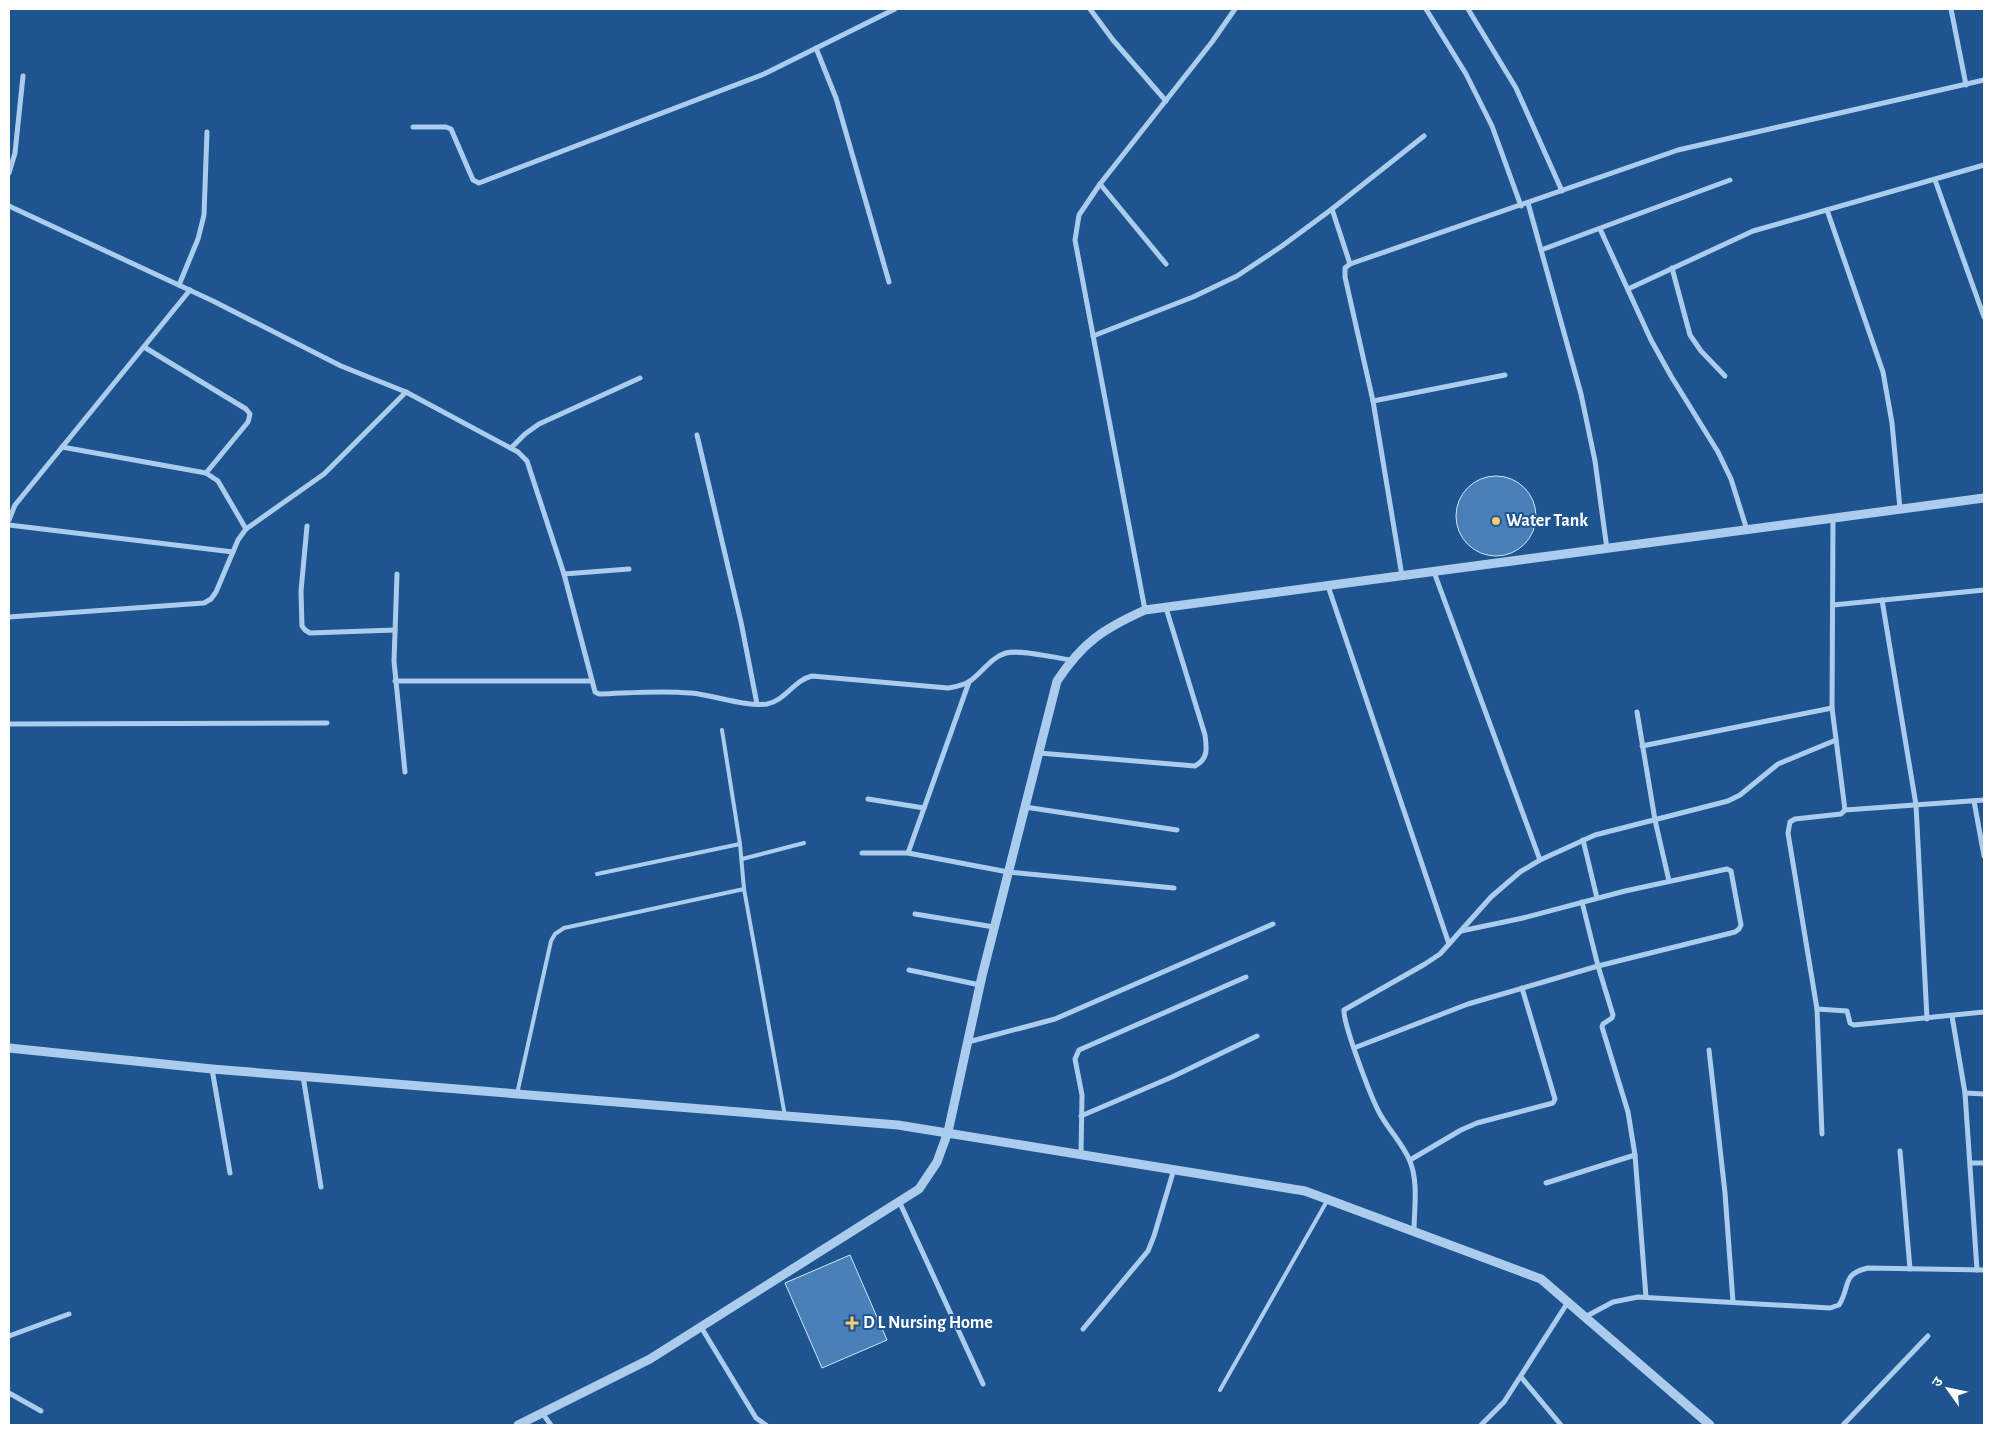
<svg xmlns="http://www.w3.org/2000/svg" width="1993" height="1434" font-family="'Alegreya Sans','Noto Sans Devanagari',sans-serif">
	<style>
		.building { fill: #4a80b8; stroke: #d2e5f9 }
		.lines { fill: none; stroke-linecap: round; stroke-linejoin: round }
		.service { stroke: #accced; stroke-width: 4 }
		.minor { stroke: #accced; stroke-width: 5 }
		.tertiary { stroke: #accced; stroke-width: 9 }
		.poi-dot { fill: #fccd6b; stroke: #1e548f; stroke-width: 2 }
		.labels { text-anchor: middle; dominant-baseline: central; stroke-width: 4; stroke-linejoin: round; paint-order: stroke }
		.poi-label { font-size: 18px; font-weight: bold; fill: #fff; stroke: #1e548f; text-anchor: start }
	</style>
	<rect width="100%" height="100%" fill="#1e548f"/>
	<!-- building -->
	<g class="building">
		<circle cx="1496" cy="516" r="40"/>
		<polygon points="850,1255 887,1340 822,1368 785,1283"/>
	</g>
	<g class="lines">
		<!-- service -->
		<g class="service">
			<polyline points="722,730 740,844 744,889 785,1116"/>
			<polyline points="742,859 804,843"/>
			<polyline points="597,874 740,844"/>
			<polyline points="517,1094 551,941 555,934 564,928 744,889"/>
			<polyline points="1220,1390 1327,1201"/>
		</g>
		<!-- minor -->
		<g class="minor">
			<polyline points="1090,9 1113,40 1166,101"/>
			<polyline points="1426,9 1466,74 1492,126 1521,206"/>
			<polyline points="1468,9 1516,88 1562,191"/>
			<polyline points="1951,9 1966,85"/>
			<polyline points="816,48 836,98 889,282"/>
			<polyline points="413,127 446,127 451,129 473,180 479,183 764,74 895,9"/>
			<polyline points="9,173 15,153 23,76"/>
			<polyline points="1935,180 1984,317"/>
			<polyline points="1100,184 1166,264"/>
			<polyline points="1528,203 1581,394 1595,461 1607,549"/>
			<path d="M9,206L213,301L341,366L406,392L518,452L527,461L564,574L594,688L595,692L599,694C630,693 660,690 691,693C713,695 746,707 767,704C785,701 794,680 812,676L948,688C955,687 963,686 970,681C982,673 991,657 1006,653C1020,649 1056,658 1071,660"/>
			<polyline points="1332,209 1350,264"/>
			<polyline points="1827,210 1883,372 1892,423 1900,509"/>
			<polyline points="1600,229 1651,340 1671,376 1718,452 1731,479 1747,530"/>
			<polyline points="1541,250 1730,180"/>
			<polyline points="1672,268 1690,335 1701,351 1725,376"/>
			<polyline points="179,285 198,239 204,215 207,132"/>
			<polyline points="1628,289 1753,231 1984,165"/>
			<polyline points="1093,336 1193,297 1237,276 1282,246 1332,209 1424,136"/>
			<polyline points="144,347 246,409 250,414 248,422 206,473"/>
			<polyline points="1373,401 1505,375"/>
			<polyline points="697,435 741,622 757,704"/>
			<polyline points="62,447 206,473 218,481 246,529"/>
			<polyline points="511,448 525,434 539,424 640,378"/>
			<polyline points="9,520 15,505 190,290"/>
			<polyline points="9,525 233,552"/>
			<polyline points="307,526 301,591 302,626 305,630 310,633 395,630"/>
			<polyline points="1434,572 1540,860"/>
			<polyline points="397,574 394,661 405,772"/>
			<polyline points="564,574 629,569"/>
			<polyline points="1402,576 1373,401 1345,277 1345,268 1350,264 1678,150 1984,80"/>
			<polyline points="1328,586 1449,944"/>
			<polyline points="1882,600 1916,805 1927,1019"/>
			<polyline points="1833,605 1984,590"/>
			<polyline points="1145,610 1075,240 1079,215 1100,184 1212,42 1235,9"/>
			<polyline points="9,617 204,603 211,599 216,592 238,540 246,529 324,474 406,392"/>
			<polyline points="395,681 592,681"/>
			<polyline points="1637,712 1655,820 1669,881"/>
			<polyline points="9,724 327,723"/>
			<polyline points="1642,746 1832,708"/>
			<path d="M1039,753L1195,766C1208,759 1207,749 1205,735L1166,608"/>
			<polyline points="868,799 924,808"/>
			<polyline points="1974,801 1984,856"/>
			<polyline points="1025,807 1177,830"/>
			<polyline points="1845,810 1984,800"/>
			<polyline points="1583,840 1597,898"/>
			<polyline points="862,853 908,853 1008,872 1174,888"/>
			<polyline points="908,853 969,682"/>
			<polyline points="1582,902 1598,966 1613,1015 1612,1018 1603,1024 1602,1027 1628,1112 1635,1155 1646,1297"/>
			<polyline points="915,914 994,927"/>
			<polyline points="909,970 980,985"/>
			<polyline points="1817,1009 1847,1011 1850,1023 1854,1025 1984,1012"/>
			<polyline points="1952,1016 1965,1093 1977,1270"/>
			<polyline points="968,1042 1055,1019 1273,924"/>
			<polyline points="1354,1048 1468,1004 1598,966 1735,932 1739,929 1741,925 1731,871 1727,869 1625,891 1523,918 1461,931"/>
			<polyline points="1709,1050 1725,1193 1733,1302"/>
			<polyline points="212,1069 230,1173"/>
			<polyline points="303,1076 321,1187"/>
			<polyline points="1965,1093 1984,1094"/>
			<polyline points="1081,1116 1172,1077 1257,1036"/>
			<polyline points="1822,1134 1817,1009 1788,833 1790,822 1795,819 1841,814 1845,810 1832,708 1833,518"/>
			<polyline points="1900,1151 1910,1269"/>
			<polyline points="1081,1154 1082,1095 1075,1059 1079,1050 1246,977"/>
			<polyline points="1410,1160 1461,1130 1477,1123 1553,1103 1555,1099 1522,988"/>
			<polyline points="1971,1163 1984,1163"/>
			<polyline points="1546,1183 1635,1155"/>
			<polyline points="899,1201 983,1384"/>
			<path d="M1414,1232C1414,1209 1419,1181 1409,1159C1402,1143 1389,1130 1380,1114C1372,1100 1343,1024 1344,1010L1425,964L1440,954L1491,897L1520,872L1540,860L1595,835L1728,801L1740,795L1778,764L1836,740"/>
			<path d="M1585,1317L1613,1302L1638,1297L1830,1308L1839,1305C1851,1286 1841,1274 1868,1268L1984,1270"/>
			<polyline points="701,1327 756,1418 766,1425"/>
			<polyline points="1083,1329 1148,1251 1154,1236 1174,1169"/>
			<polyline points="9,1336 69,1314"/>
			<polyline points="1521,1377 1561,1425"/>
			<polyline points="9,1393 41,1411"/>
			<polyline points="542,1413 551,1425"/>
			<polyline points="1481,1425 1504,1402 1568,1302"/>
			<polyline points="1843,1425 1928,1336"/>
		</g>
		<!-- tertiary -->
		<g class="tertiary">
			<polyline points="9,1048 212,1069 898,1125 1305,1191 1541,1279 1710,1425"/>
			<path d="M518,1425L650,1359L919,1189L937,1162L948,1132L982,976L1057,681C1083,642 1103,629 1145,610L1984,498"/>
		</g>
	</g>
	<!-- markers -->
	<g class="poi-dot">
		<circle cx="1496" cy="521" r="5"/>
		<path d="M849.5 1315.5h5v5h5v5h-5v5h-5v-5h-5v-5h5z"/>
	</g>
	<g class="labels">
		<!-- poi labels -->
		<g class="poi-label">
			<text x="1506" y="521">Water Tank</text>
			<text x="863" y="1323">D L Nursing Home</text>
		</g>
	</g>
	<!-- border -->
	<rect width="1993" height="1434" fill="none" stroke="#ffffff" stroke-width="20"/>
	<!-- north arrow -->
	<g transform="translate(1948 1389) rotate(303)" stroke="#1e548f" stroke-width="4" paint-order="stroke">
	<path d="M0-4L9 19L0 12L-9 19Z" fill="#ffffff"/>
	<text y="-8" font-size="14" font-weight="bold" text-anchor="middle" fill="#ffffff">उ</text>
	</g>
</svg>
